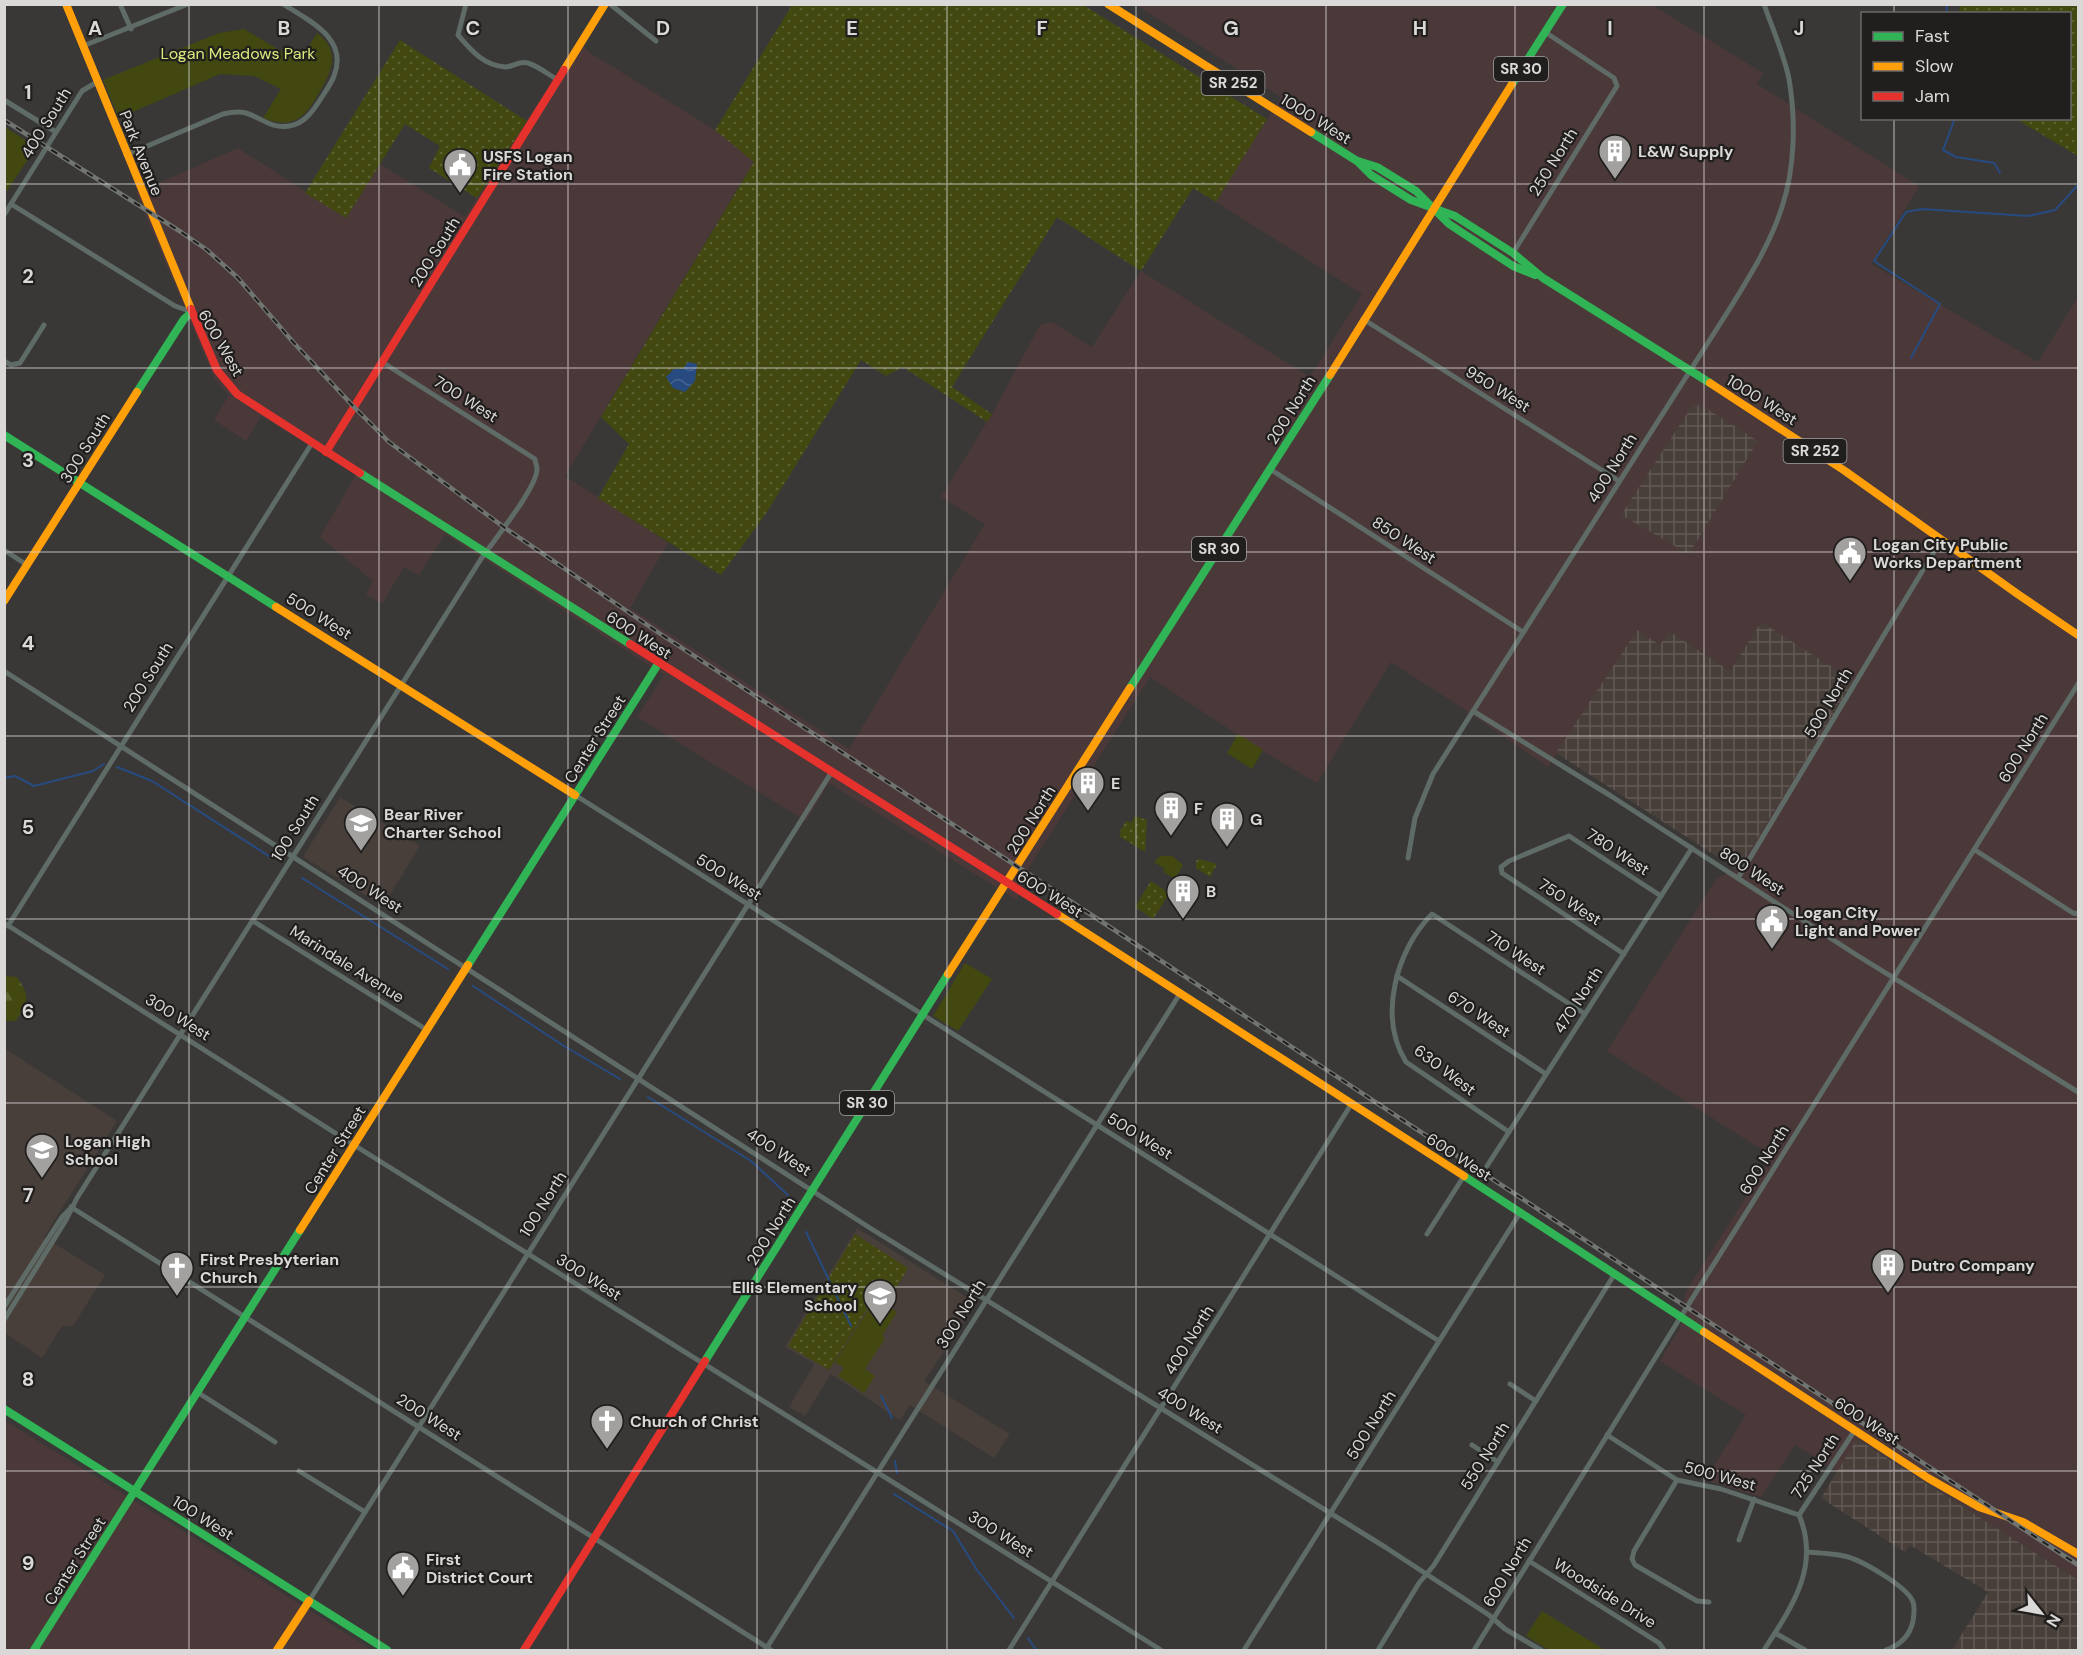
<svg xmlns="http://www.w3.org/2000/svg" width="2083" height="1655" font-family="'DM Sans',sans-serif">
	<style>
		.commercial { fill: #4b393a }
		.industrial { fill: url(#industrial-grid) }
		.built { fill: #483e3a }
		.grass { fill: url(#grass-dots) }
		.forest { fill: url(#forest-firs) }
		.park { fill: #424810 }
		.water { fill: url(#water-waves) }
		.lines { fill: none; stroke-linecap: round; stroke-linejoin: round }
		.stream { stroke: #274b80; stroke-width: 2 }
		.street { stroke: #5f6b66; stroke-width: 5 }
		.fast { stroke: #30b455; stroke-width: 8 }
		.slow { stroke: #ff9f0a; stroke-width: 8 }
		.jam { stroke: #e5322d; stroke-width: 8 }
		.rail-casing { stroke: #717572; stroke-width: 4.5 }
		.rail { stroke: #211f1e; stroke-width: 2; stroke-dasharray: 7; stroke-linecap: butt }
		.grid { fill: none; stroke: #dbd9d8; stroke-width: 1.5; stroke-opacity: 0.55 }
		.labels { text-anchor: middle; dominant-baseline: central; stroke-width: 4.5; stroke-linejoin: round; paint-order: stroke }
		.shield { fill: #211f1e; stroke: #a3a1a0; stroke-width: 1.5 }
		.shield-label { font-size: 15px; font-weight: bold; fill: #dbd9d8 }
		.park-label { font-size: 16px; fill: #d9ea7d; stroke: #211f1e }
		.street-label { font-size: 16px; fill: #dbd9d8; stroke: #211f1e }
		.poi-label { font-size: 16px; font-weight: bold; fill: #dbd9d8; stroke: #211f1e; text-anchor: start }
		.grid-label { font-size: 20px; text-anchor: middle; font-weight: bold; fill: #dbd9d8; stroke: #211f1e; stroke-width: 4.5; stroke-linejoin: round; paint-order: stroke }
	</style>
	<defs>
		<pattern id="industrial-grid" width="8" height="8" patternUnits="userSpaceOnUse" patternTransform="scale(1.5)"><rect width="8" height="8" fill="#483e3a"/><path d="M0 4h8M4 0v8" fill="none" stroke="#625956"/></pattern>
		<pattern id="grass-dots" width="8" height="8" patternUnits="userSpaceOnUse" patternTransform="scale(1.5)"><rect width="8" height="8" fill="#424810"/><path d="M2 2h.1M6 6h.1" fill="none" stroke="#5d6232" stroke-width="1.8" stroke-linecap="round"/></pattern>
		<pattern id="forest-firs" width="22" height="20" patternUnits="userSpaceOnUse" patternTransform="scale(1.5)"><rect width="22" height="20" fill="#424810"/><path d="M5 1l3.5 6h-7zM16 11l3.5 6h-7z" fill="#5d6232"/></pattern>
		<pattern id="water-waves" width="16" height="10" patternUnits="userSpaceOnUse" patternTransform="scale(1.5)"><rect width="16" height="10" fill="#274b80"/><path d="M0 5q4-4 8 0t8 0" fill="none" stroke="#466491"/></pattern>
	</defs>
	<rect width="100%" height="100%" fill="#3a3836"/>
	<!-- commercial -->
	<g class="commercial">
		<polygon points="1136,5 1652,5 1763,73 1757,84 1919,186 1871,264 2038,362 2078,297 2078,1580 1858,1439 1838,1472 1795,1445 1761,1497 1705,1480 1746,1415 1660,1361 1681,1326 1685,1293 1772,1156 1607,1051 1717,878 1738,869 1853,681 1761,622 1730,671 1669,631 1660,645 1637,631 1548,767 1464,709 1391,662 1317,783 1261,750 1150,677 1028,869 1017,900 829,783 806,821 637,717 664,675 445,534 419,575 404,567 382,604 366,594 373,581 320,537 356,475 261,416 246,441 214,420 229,395 215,380 136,193 238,148 346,218 380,164 465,217 578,41 590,53 715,130 754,161 565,476 668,543 630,608 849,749 985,524 941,497 992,414 1040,325 1052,322 1092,347 1141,271 1310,377 1362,294 1216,202 1281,97"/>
		<polygon points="4,1420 206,1545 372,1650 5,1650"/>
	</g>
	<!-- industrial -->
	<g class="industrial">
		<polygon points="1701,405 1758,441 1689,554 1621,515 1692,406"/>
		<polygon points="1761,622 1854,681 1738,870 1556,753 1637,630 1660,645 1669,631 1730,671"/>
		<polygon points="1857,1439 2078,1580 2078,1650 1952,1650 1988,1592 1910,1545 1905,1552 1821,1498"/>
	</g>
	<!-- built -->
	<g class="built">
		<polygon points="340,797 420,846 383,906 303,857"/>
		<polygon points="4,1048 117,1121 44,1237 105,1275 73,1326 62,1326 42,1358 5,1333"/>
		<polygon points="857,1228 976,1303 924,1381 1010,1434 994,1458 910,1405 900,1420 831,1374 805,1416 789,1407 814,1364 785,1347"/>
	</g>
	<!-- grass -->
	<g class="grass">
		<polygon points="792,5 1083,5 1267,119 1216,202 1193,188 1141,271 1057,217 952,387 992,414 987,422 903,367 886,376 861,360 765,515 721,575 598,498 629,444 601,417 754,162 715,130"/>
		<polygon points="1960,5 2078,5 2078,156 2016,119 2070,118 2070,14 1959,13"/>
		<polygon points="400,40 527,121 477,198 429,168 440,146 405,124 346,218 305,193"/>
		<polygon points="1135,816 1147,820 1145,852 1119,836 1121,832 1120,831 1126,821 1131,823"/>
		<polygon points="1199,859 1217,864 1210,877 1196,868 1196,861"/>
		<polygon points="1151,881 1166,891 1165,892 1169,894 1153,919 1135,907"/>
		<polygon points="855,1234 908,1268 886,1305 874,1298 829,1370 788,1346"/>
	</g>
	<!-- forest -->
	<path class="forest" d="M5,976L17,977C31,998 28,1000 16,1021H5Z"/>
	<!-- park -->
	<g class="park">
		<path d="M244,29L299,62L317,33C343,52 330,75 317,96C312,105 306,115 295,120C285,125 273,122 263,118L281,89L254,76L220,74L119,118L103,80L219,33Z"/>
		<polygon points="5,127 36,147 5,194"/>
		<polygon points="1238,734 1263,750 1252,769 1227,753"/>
		<polygon points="1160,856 1172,856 1183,865 1175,879 1163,872 1165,869 1154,862"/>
		<polygon points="965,963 992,979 958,1031 933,1016"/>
		<polygon points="875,1299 897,1312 883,1334 884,1340 865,1369 875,1376 864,1393 838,1376 844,1368 835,1362"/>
		<polygon points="1542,1611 1605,1650 1549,1650 1526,1636"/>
	</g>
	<!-- water -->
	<polygon class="water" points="688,362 697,364 695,381 685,392 673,388 666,377 674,369 683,369"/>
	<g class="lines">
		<!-- stream -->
		<g class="stream">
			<polyline points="1946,14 1947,4"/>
			<polyline points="1955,118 1943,150 1956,157 1994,163 2000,173"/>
			<polyline points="1911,358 1940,304 1874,261 1906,212 1922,209 2028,216 2055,210 2078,185"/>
			<polyline points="117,767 152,781 272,858"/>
			<polyline points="4,778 15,776 34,786 93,771 104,764"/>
			<polyline points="302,878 448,969"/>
			<polyline points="473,986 564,1046 620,1079"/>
			<polyline points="648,1097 751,1161 788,1195"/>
			<polyline points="806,1232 851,1326"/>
			<polyline points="881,1396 892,1418"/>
			<polyline points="895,1461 897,1473"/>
			<polyline points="894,1494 953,1531 977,1570 1014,1618"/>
			<polyline points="1028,1638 1036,1650"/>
		</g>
		<!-- street -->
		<g class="street">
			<polyline points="120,4 131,29"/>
			<path d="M466,4L458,35C471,50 483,65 505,67C513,67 520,60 528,63C538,66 549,75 558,80"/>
			<polyline points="610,4 656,41"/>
			<polyline points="83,46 188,4"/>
			<polyline points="4,100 56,132"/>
			<path d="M126,155L223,114C231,112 238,111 246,113C262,118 271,129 289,126C304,124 313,111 320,100C325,92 331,84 334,76C349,38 309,21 283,4"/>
			<polyline points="11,204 175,306 192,312"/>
			<polyline points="4,215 82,91 97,82"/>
			<polyline points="1513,253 1617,86 1614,78 1545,32"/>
			<polyline points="1363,319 1619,481"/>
			<polyline points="4,361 11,365 20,363 44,325"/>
			<polyline points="1270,469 1523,632"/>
			<polyline points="4,550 27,565"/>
			<polyline points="4,671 870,1228 1385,1547 1489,1615 1505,1629 1541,1650"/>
			<polyline points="1473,711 1611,796 1855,954 2078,1092"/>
			<polyline points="575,795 1439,1341"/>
			<polyline points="1975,850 2073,913 2078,914"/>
			<path d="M1408,858L1415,818L1433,774L1732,305C1751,274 1771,242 1782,207C1795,168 1796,120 1789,79C1784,54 1772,28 1764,4"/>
			<polyline points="1738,878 1941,540"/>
			<polyline points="253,921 427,1030"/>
			<polyline points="4,923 354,1145 1161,1650"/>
			<polyline points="8,926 312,443"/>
			<polyline points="1624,954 1502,873 1501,867 1509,861 1569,836 1661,896"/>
			<polyline points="1397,976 1546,1074"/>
			<path d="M1509,1132L1406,1062C1378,1017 1396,950 1432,914L1585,1014"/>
			<polyline points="1487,1166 1692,848"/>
			<polyline points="71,1207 771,1650"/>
			<polyline points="1427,1234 1464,1176"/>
			<polyline points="4,1307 62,1217 69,1210"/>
			<path d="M4,1320L66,1220L77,1198L481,559C493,541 537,488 537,469C537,465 535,462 535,459L382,362"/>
			<polyline points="1510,1384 1536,1401"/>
			<polyline points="197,1392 275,1442"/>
			<polyline points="1607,1435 1677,1480 1721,1489 1799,1515"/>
			<polyline points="1472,1445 1498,1462"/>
			<polyline points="299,1471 365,1512"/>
			<polyline points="1677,1480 1634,1551 1632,1559 1635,1565 1697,1601 1709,1602"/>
			<polyline points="1739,1540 1754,1499"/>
			<path d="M1807,1552C1819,1553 1832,1553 1844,1556C1860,1559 1908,1587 1913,1602C1915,1608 1914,1615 1913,1621C1910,1636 1900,1645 1886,1650"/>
			<polyline points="1529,1561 1659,1643 1664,1650"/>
			<polyline points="309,1601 831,773"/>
			<polyline points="1775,1633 1805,1650"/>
			<polyline points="766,1649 1181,992"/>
			<polyline points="1009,1650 1352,1103"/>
			<polyline points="1244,1650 1520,1213"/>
			<polyline points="1378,1650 1419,1583 1434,1565 1614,1275"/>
			<polyline points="1474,1650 1680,1318 2078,684"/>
			<path d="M1764,1650C1791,1608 1821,1567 1799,1515L1855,1430"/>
		</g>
		<!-- fast -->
		<g class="fast">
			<polyline points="1512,84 1563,4"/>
			<polyline points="1311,132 1357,161 1371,175 1411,200 1455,216 1513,253 1543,278 1710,383"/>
			<polyline points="1358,161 1377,167 1416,191 1449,224 1513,266 1535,275"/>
			<polyline points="137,392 184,319 192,312"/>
			<polyline points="4,435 276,607"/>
			<polyline points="360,473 630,644"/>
			<polyline points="1130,688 1330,375"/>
			<polyline points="468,965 658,664"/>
			<polyline points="1464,1176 1704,1332"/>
			<polyline points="705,1361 948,974"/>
			<polyline points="4,1409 387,1650"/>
			<polyline points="34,1650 300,1230"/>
		</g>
		<!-- slow -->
		<g class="slow">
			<polyline points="66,4 191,309"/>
			<polyline points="1108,4 1311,132"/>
			<polyline points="564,70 605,4"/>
			<polyline points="1330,375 1512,84"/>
			<polyline points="1710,383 1845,471 2019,595 2078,635"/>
			<polyline points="4,601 137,392"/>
			<polyline points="276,607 575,795"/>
			<polyline points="1057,914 1464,1176"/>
			<polyline points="948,974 1130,688"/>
			<polyline points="300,1230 468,965"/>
			<polyline points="1704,1332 1928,1478 1979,1507 2023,1522 2078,1554"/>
			<polyline points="277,1650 309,1601"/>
		</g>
		<!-- jam -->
		<g class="jam">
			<polyline points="191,309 217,370 237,394 360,473"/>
			<polyline points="326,452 564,70"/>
			<polyline points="630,644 1057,914"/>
			<polyline points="524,1650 705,1361"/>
		</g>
		<!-- rail casing -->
		<g class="rail-casing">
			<polyline id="rail" points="4,120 181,232 207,250 238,278 293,342 354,407 389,442 505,528 659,633 1087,912 2078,1565"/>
		</g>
		<!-- rail -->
		<use href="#rail" class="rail"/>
	</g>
	<!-- grid -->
	<path class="grid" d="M189,4V1650M379,4V1650M568,4V1650M757,4V1650M947,4V1650M1136,4V1650M1326,4V1650M1515,4V1650M1704,4V1650M1894,4V14M1894,118V1650M4,184H2078M4,368H2078M4,552H2078M4,736H2078M4,919H2078M4,1103H2078M4,1287H2078M4,1471H2078"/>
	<!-- icons -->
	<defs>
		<g id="building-pin" transform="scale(1.725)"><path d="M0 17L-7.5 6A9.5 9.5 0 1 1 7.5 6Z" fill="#a3a19f" stroke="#211f1e"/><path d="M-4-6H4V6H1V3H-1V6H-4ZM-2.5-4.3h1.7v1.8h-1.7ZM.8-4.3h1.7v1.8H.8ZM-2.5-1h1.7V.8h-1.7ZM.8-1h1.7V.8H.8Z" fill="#fff"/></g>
		<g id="civic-pin" transform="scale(1.725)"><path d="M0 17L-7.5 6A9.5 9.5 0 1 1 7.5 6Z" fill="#a3a19f" stroke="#211f1e"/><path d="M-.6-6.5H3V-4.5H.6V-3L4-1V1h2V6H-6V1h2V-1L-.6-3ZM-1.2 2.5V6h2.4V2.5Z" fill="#fff"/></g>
		<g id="school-pin" transform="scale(1.725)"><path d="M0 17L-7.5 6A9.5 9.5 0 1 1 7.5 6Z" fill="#a3a19f" stroke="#211f1e"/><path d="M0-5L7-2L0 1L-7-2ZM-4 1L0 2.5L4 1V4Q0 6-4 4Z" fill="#fff"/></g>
		<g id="church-pin" transform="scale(1.725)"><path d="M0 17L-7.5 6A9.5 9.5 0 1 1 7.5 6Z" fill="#a3a19f" stroke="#211f1e"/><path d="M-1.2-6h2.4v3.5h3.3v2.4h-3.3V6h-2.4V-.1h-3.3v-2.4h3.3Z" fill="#fff"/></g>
	</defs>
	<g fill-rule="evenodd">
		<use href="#building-pin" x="1615" y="151"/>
		<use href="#civic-pin" x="460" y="165"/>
		<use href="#civic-pin" x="1850" y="553"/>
		<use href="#building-pin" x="1088" y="783"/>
		<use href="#building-pin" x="1171" y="808"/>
		<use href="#building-pin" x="1227" y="819"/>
		<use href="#school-pin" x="361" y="823"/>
		<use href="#building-pin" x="1183" y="891"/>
		<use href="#civic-pin" x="1772" y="921"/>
		<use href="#school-pin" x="42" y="1150"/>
		<use href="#building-pin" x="1888" y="1265"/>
		<use href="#church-pin" x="177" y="1268"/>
		<use href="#school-pin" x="880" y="1296"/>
		<use href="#church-pin" x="607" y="1421"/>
		<use href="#civic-pin" x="403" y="1568"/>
	</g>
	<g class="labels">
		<!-- shield labels -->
		<g class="shield">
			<rect x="1494" y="57" width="54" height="24" rx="4.5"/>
			<rect x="1201.5" y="71" width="63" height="24" rx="4.5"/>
			<rect x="1783.5" y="439" width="63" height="24" rx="4.5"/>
			<rect x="1192" y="537" width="54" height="24" rx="4.5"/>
			<rect x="840" y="1091" width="54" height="24" rx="4.5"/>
		</g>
		<g class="shield-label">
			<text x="1521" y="69">SR 30</text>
			<text x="1233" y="83">SR 252</text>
			<text x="1815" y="451">SR 252</text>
			<text x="1219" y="549">SR 30</text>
			<text x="867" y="1103">SR 30</text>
		</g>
		<!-- park labels -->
		<g class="park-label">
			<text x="238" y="53">Logan Meadows Park</text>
		</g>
		<!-- street labels -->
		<g class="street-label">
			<text transform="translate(1316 119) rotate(32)">1000 West</text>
			<text transform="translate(46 123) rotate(-58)">400 South</text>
			<text transform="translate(141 153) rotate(68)">Park Avenue</text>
			<text transform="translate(1553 162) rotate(-58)">250 North</text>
			<text transform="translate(435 252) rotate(-58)">200 South</text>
			<text transform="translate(221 343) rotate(60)">600 West</text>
			<text transform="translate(1498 389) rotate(32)">950 West</text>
			<text transform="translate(466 399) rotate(32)">700 West</text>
			<text transform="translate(1762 400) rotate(32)">1000 West</text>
			<text transform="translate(1291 410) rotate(-58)">200 North</text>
			<text transform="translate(85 448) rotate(-58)">300 South</text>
			<text transform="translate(1612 468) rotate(-58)">400 North</text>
			<text transform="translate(1404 540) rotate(33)">850 West</text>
			<text transform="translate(319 616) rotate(32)">500 West</text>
			<text transform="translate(639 635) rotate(33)">600 West</text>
			<text transform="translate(148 677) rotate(-58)">200 South</text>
			<text transform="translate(1828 703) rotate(-59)">500 North</text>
			<text transform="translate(595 739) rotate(-58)">Center Street</text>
			<text transform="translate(2023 748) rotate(-58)">600 North</text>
			<text transform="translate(1031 820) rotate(-58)">200 North</text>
			<text transform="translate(295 828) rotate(-58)">100 South</text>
			<text transform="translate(1618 852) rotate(33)">780 West</text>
			<text transform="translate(1752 871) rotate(33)">800 West</text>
			<text transform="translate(729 877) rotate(32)">500 West</text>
			<text transform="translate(370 889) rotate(33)">400 West</text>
			<text transform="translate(1050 894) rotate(32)">600 West</text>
			<text transform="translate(1570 902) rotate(33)">750 West</text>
			<text transform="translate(1516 953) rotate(33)">710 West</text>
			<text transform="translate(347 964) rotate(32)">Marindale Avenue</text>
			<text transform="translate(1578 1000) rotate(-57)">470 North</text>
			<text transform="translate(1479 1014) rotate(33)">670 West</text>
			<text transform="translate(178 1017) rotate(32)">300 West</text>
			<text transform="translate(1445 1070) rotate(37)">630 West</text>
			<text transform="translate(1140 1136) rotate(32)">500 West</text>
			<text transform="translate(335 1150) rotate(-58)">Center Street</text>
			<text transform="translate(779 1152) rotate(33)">400 West</text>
			<text transform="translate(1459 1157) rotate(33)">600 West</text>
			<text transform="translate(1764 1160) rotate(-58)">600 North</text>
			<text transform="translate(543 1204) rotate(-58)">100 North</text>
			<text transform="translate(771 1231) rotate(-58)">200 North</text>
			<text transform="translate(589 1277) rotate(32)">300 West</text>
			<text transform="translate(961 1314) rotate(-58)">300 North</text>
			<text transform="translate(1189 1340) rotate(-58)">400 North</text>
			<text transform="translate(1190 1410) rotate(32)">400 West</text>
			<text transform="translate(429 1417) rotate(32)">200 West</text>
			<text transform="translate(1867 1421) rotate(33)">600 West</text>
			<text transform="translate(1371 1425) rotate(-58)">500 North</text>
			<text transform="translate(1485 1456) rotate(-58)">550 North</text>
			<text transform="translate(1815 1466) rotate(-57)">725 North</text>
			<text transform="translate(1720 1476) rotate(15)">500 West</text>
			<text transform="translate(203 1518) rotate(32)">100 West</text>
			<text transform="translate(1001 1534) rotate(32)">300 West</text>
			<text transform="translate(75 1561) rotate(-58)">Center Street</text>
			<text transform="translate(1507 1572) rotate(-59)">600 North</text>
			<text transform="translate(1605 1593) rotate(32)">Woodside Drive</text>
		</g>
		<!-- poi labels -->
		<g class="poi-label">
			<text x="1638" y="151">L&amp;W Supply</text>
			<text x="483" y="156">USFS Logan<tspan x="483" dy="18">Fire Station</tspan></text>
			<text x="1873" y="544">Logan City Public<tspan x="1873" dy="18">Works Department</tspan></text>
			<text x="1111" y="783">E</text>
			<text x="1194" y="808">F</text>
			<text x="384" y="814">Bear River<tspan x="384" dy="18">Charter School</tspan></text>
			<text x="1250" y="819">G</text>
			<text x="1206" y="891">B</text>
			<text x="1795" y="912">Logan City<tspan x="1795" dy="18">Light and Power</tspan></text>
			<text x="65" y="1141">Logan High<tspan x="65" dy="18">School</tspan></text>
			<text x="200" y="1259">First Presbyterian<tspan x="200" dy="18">Church</tspan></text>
			<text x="1911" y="1265">Dutro Company</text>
			<text x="857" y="1287" text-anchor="end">Ellis Elementary<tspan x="857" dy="18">School</tspan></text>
			<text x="630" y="1421">Church of Christ</text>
			<text x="426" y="1559">First<tspan x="426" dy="18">District Court</tspan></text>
		</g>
	</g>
	<g class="grid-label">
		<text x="95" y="35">A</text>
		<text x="284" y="35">B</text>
		<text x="473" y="35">C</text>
		<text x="663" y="35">D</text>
		<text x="852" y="35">E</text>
		<text x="1042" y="35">F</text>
		<text x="1231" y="35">G</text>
		<text x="1420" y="35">H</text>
		<text x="1610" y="35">I</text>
		<text x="1799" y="35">J</text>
		<text x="28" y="99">1</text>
		<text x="28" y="283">2</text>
		<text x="28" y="467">3</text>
		<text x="28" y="650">4</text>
		<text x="28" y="834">5</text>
		<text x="28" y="1018">6</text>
		<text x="28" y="1202">7</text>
		<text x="28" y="1386">8</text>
		<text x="28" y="1570">9</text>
	</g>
	<!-- border -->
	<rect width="2083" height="1655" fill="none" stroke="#dbd9d8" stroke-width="12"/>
	<!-- legend -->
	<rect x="1861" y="12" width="210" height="108" fill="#211f1e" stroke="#6b6968" stroke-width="1.5"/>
	<rect x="1873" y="32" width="30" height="9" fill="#30b455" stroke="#6b6968" stroke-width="1.5"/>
	<text x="1915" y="42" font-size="18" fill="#dbd9d8">Fast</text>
	<rect x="1873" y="62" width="30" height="9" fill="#ff9f0a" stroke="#6b6968" stroke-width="1.5"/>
	<text x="1915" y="72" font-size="18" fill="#dbd9d8">Slow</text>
	<rect x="1873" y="92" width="30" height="9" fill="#e5322d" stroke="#6b6968" stroke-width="1.5"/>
	<text x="1915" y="102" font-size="18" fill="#dbd9d8">Jam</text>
	<!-- north arrow -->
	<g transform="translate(2041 1613) rotate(121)" stroke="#211f1e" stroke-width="4.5" paint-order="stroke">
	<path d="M0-4.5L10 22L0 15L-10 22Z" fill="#dbd9d8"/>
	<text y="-9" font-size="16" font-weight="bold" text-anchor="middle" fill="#dbd9d8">N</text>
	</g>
</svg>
